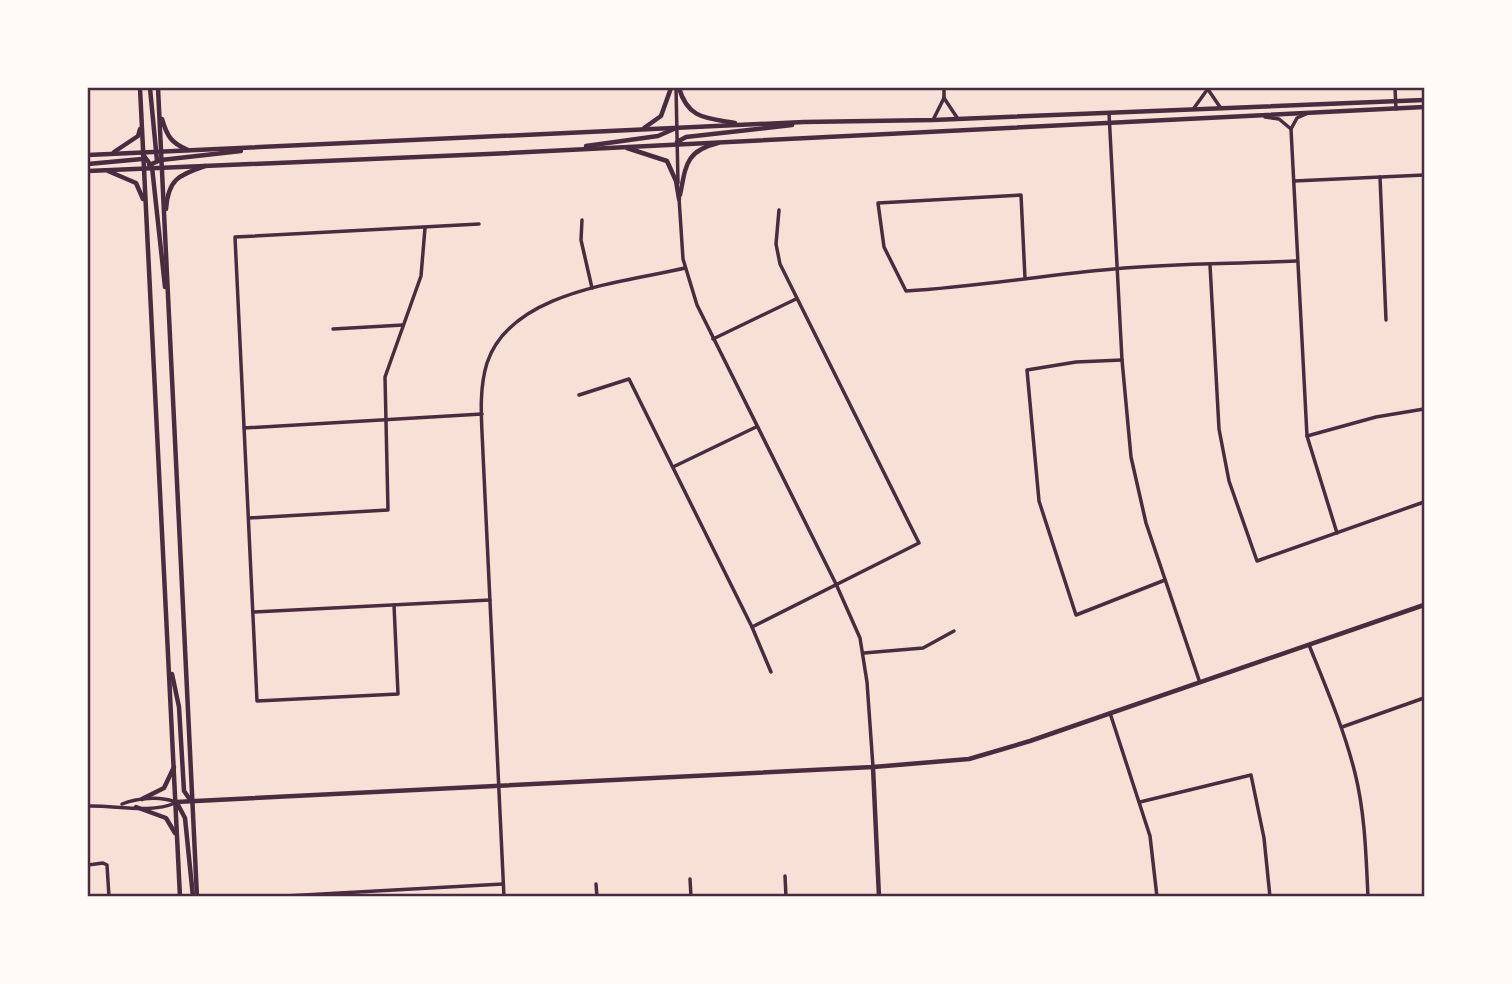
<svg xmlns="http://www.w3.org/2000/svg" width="1512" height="984" font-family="Overpass,sans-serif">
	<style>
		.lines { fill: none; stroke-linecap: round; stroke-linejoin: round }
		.minor { stroke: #4a2c40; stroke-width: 3.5 }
		.tertiary { stroke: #4a2c40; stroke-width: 4.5 }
		.secondary { stroke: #4a2c40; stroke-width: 4.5 }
		.neatline { fill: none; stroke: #4a2c40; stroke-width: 2.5 }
	</style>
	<rect width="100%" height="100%" fill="#f7e1d7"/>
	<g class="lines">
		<!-- minor -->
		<g class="minor">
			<polyline points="676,88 678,183"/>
			<polyline points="1207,88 1220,107"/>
			<polyline points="1395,88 1396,109"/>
			<polyline points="944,98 958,119"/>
			<polyline points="1194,108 1207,90"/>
			<polyline points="1109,113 1122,360 1131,457 1146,523 1199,680"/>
			<polyline points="1306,114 1297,118 1291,129 1307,436 1337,533"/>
			<polyline points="1265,117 1279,119 1291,129"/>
			<polyline points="933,120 944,98 944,88"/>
			<polyline points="1380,177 1386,320"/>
			<polyline points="1294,181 1424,175"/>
			<polyline points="679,198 683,259 697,305 836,584 860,638 867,682 873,767"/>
			<polyline points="582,220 581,240 592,288"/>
			<polyline points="1210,265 1219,429 1229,481 1257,561 1424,502"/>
			<path d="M1025,278L1021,195L878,203L884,247L906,291C976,287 1044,275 1114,269C1174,263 1236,264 1296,261"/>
			<polyline points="333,329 403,325"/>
			<polyline points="713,339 796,299"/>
			<polyline points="1122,360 1076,362 1027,370 1039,501 1076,615 1165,580"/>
			<polyline points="579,395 629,379 752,627 771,672"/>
			<polyline points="244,428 482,414"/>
			<polyline points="1307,436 1376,417 1424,409"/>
			<polyline points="673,467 756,427"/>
			<polyline points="249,518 388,510 385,377 421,276 425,228"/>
			<polyline points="394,605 398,694 257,701 235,237 479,224"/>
			<polyline points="253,612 490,600"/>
			<polyline points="752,627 919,543 780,264 776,244 779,210"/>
			<path d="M1309,645C1326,687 1344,729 1355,773C1365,813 1366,855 1368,897"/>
			<polyline points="864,653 923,648 954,631"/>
			<polyline points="1110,713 1150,836 1157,897"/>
			<polyline points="1342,727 1424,698"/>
			<polyline points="1140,802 1251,775 1264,838 1270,897"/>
			<path d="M122,804C137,798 160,796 175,802"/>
			<path d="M88,806C115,805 150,814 175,803"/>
			<polyline points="88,865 103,863 107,865 109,897"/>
			<polyline points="785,876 786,897"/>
			<polyline points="690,879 691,897"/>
			<polyline points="596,884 597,897"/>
			<polyline points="267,897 503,884"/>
			<path d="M504,897L483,454C482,424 478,392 487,363C511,291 621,283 685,268"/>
		</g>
		<!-- tertiary -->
		<g class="tertiary">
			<polyline points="873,767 879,897"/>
			<polyline points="176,802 873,767 969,759 1030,741 1424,605"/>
		</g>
		<!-- secondary -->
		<g class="secondary">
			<polyline points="140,88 180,897"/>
			<polyline points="150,88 157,161"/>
			<polyline points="158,88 197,897"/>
			<path d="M679,88C688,119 706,118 735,123"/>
			<path d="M162,119C167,136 171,143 188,150"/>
			<polyline points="644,128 661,116 671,88"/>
			<polyline points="677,142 686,137 792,125"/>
			<polyline points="586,146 658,136 676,128"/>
			<polyline points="627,148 667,161 676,181 679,199"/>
			<polyline points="114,152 138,136 140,129"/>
			<polyline points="142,153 152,167 165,287"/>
			<polyline points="88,155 804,122 933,120 1424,100"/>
			<polyline points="88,164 142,159"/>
			<polyline points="149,165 161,160 241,151"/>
			<polyline points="88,171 488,154 1424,107"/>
			<polyline points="108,171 136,183 143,199"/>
			<path d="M680,195C686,166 685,151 718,143"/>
			<path d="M166,209C168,180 178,175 205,166"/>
			<polyline points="172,674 179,707 184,791 191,801"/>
			<polyline points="142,799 164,788 174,767"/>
			<polyline points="177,803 185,818 193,897"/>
			<polyline points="136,807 166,818 175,833"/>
		</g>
	</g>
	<!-- border -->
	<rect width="1512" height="984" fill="none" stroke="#fffaf5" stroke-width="178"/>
	<rect x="89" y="89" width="1334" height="806" class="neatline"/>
</svg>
